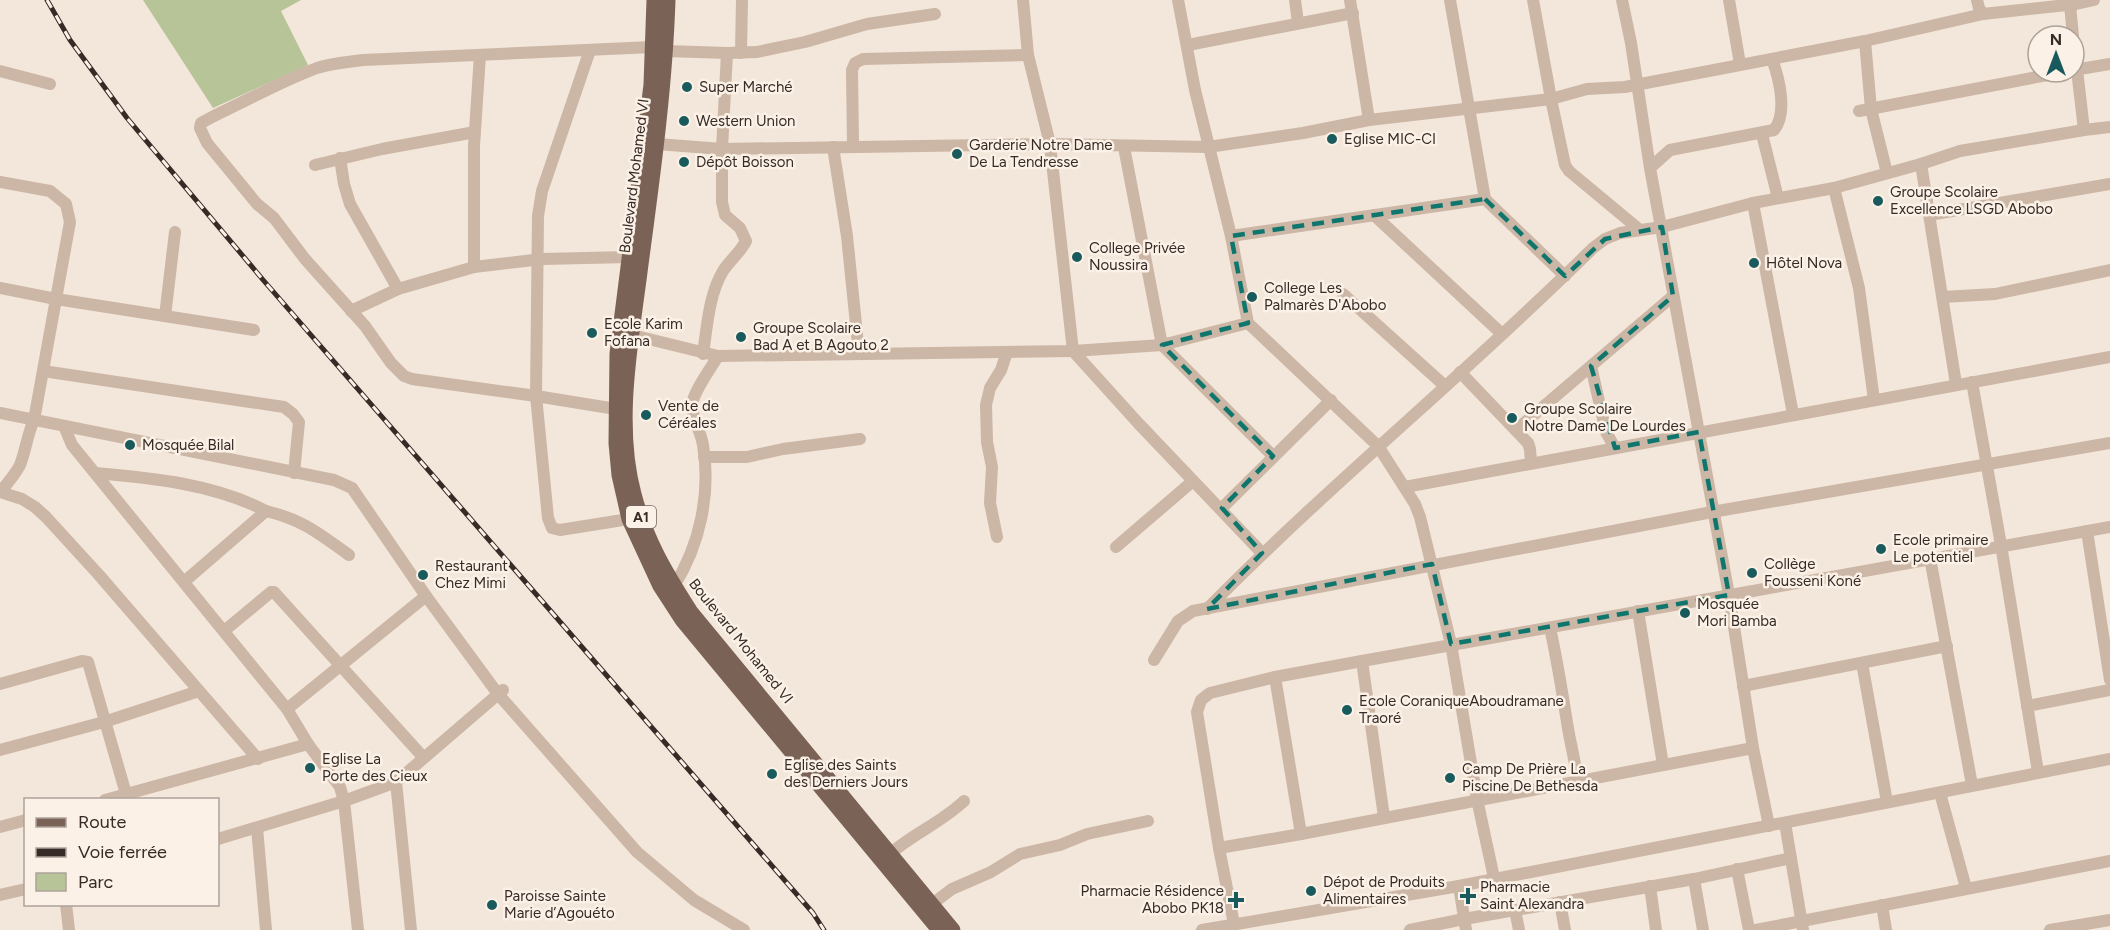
<svg xmlns="http://www.w3.org/2000/svg" width="2110" height="930" font-family="Figtree,sans-serif">
	<style>
		.green { fill: #b6c498 }
		.lines { fill: none; stroke-linecap: round; stroke-linejoin: round }
		.minor { stroke: #ccb6a5; stroke-width: 12 }
		.major { stroke: #7b6256; stroke-width: 15 }
		.rail-casing { stroke: #372b27; stroke-width: 5 }
		.rail { stroke: #fbf1e6; stroke-width: 3; stroke-dasharray: 9; stroke-linecap: butt }
		.marked { fill: none; stroke: #0f766e; stroke-width: 4.5; stroke-dasharray: 12 8; stroke-linejoin: round }
		.poi-dot { fill: #195a5c; stroke: #fbf1e6; stroke-width: 2 }
		.labels { text-anchor: middle; dominant-baseline: central; stroke-width: 5; stroke-linejoin: round; paint-order: stroke }
		.shield { fill: #fbf1e6; stroke: #726660; stroke-width: 1.5 }
		.shield-label { font-size: 14px; font-weight: bold; fill: #372b27 }
		.poi-label { font-size: 15px; fill: #372b27; stroke: #fbf1e6; text-anchor: start }
		.street-label { font-size: 15px; fill: #372b27; stroke: #fbf1e6 }
	</style>
	<rect width="100%" height="100%" fill="#f3e6da"/>
	<!-- green -->
	<polygon class="green" points="143,0 301,0 281,11 308,65 213,108"/>
	<g class="lines">
		<!-- minor -->
		<g class="minor">
			<polyline points="1023,0 1028,55 1050,144 1073,351 1139,424 1262,553"/>
			<polyline points="1178,0 1195,90 1231,236 1248,323 1378,446 1415,504 1420,517 1451,644 1477,799 1494,878"/>
			<polyline points="1295,0 1298,23"/>
			<polyline points="1350,0 1369,120"/>
			<polyline points="1450,0 1485,199 1565,276"/>
			<polyline points="1533,0 1551,99 1565,165 1569,171 1640,230"/>
			<polyline points="1622,0 1631,43 1650,168 1729,595 1753,748 1769,826"/>
			<polyline points="1729,0 1740,64"/>
			<polyline points="1977,0 1979,8 1983,14"/>
			<polyline points="2070,5 2073,36"/>
			<polyline points="1865,41 1871,109 1887,173"/>
			<polyline points="2074,44 2084,130"/>
			<polyline points="1188,45 1353,13"/>
			<polyline points="590,50 542,191 538,216 536,396 548,518 552,528 560,530 629,519"/>
			<polyline points="666,51 727,53 757,52 805,42 867,24 935,14"/>
			<polyline points="741,53 742,0"/>
			<polyline points="2074,70 2110,64"/>
			<polyline points="0,71 50,84"/>
			<polyline points="1859,111 2063,72"/>
			<polyline points="1762,134 1778,198"/>
			<polyline points="657,144 722,149 1050,144 1208,147 1303,133 1369,120 1551,99 1587,89 1625,87 1865,41 1983,14 2076,4 2094,0"/>
			<polyline points="853,146 852,70 855,63 863,59 1028,55"/>
			<polyline points="833,147 847,236 859,354"/>
			<polyline points="1124,147 1162,345 1273,456"/>
			<polyline points="340,158 344,184 350,204 398,289"/>
			<polyline points="1921,164 1956,384"/>
			<polyline points="315,165 382,149 475,132"/>
			<path d="M1650,168L1670,150L1774,130C1788,113 1779,78 1772,59"/>
			<path d="M0,182L50,191L66,204L70,222L34,420C27,435 26,450 20,465C15,475 7,484 0,492"/>
			<polyline points="1834,188 1859,288 1874,400"/>
			<polyline points="1753,203 1793,414"/>
			<polyline points="1374,215 1502,334"/>
			<polyline points="1929,215 2110,184"/>
			<polyline points="1231,236 1485,199"/>
			<polyline points="474,267 474,146 480,55"/>
			<polyline points="0,288 56,299 254,330"/>
			<polyline points="1343,294 1445,386"/>
			<polyline points="1943,297 1995,294 2110,270"/>
			<polyline points="351,311 398,289 474,267 542,259 629,257"/>
			<polyline points="165,316 175,232"/>
			<polyline points="632,335 718,356 1073,351 1162,345 1248,323"/>
			<path d="M703,354C707,327 709,294 723,271C730,260 740,253 746,241L740,228L725,215L722,202V149L727,53"/>
			<polyline points="1591,366 1606,432 1615,448"/>
			<polyline points="43,371 284,407 293,414 299,422 294,473"/>
			<polyline points="1460,372 1528,443 1530,449 1531,463"/>
			<polyline points="1972,382 2001,545 2038,772"/>
			<path d="M616,409L536,396L412,379L404,376L391,363L365,326L305,259L274,218L257,204L207,143L200,128L201,123L214,116C248,100 282,81 317,68C332,63 348,62 363,60L652,47"/>
			<polyline points="0,413 334,480 352,488 426,596 498,694 637,852 694,900 744,930"/>
			<polyline points="64,426 72,445 287,709 308,744 340,787 344,801 358,930"/>
			<polyline points="1516,430 1673,296"/>
			<polyline points="704,457 747,457 783,449 860,439"/>
			<path d="M95,473C153,478 214,484 266,511L185,581"/>
			<polyline points="1405,487 2110,357"/>
			<polyline points="0,492 22,499 35,507 46,517 99,575 258,759"/>
			<polyline points="1222,508 1331,400"/>
			<path d="M266,511C303,520 318,533 349,555"/>
			<polyline points="2087,531 2110,680"/>
			<polyline points="997,537 990,503 992,467 987,442 986,405 990,388 1001,370 1007,352"/>
			<polyline points="1116,547 1193,481"/>
			<polyline points="1930,558 1972,785"/>
			<path d="M674,586C700,545 711,493 703,445C701,432 692,418 692,405C693,392 711,368 718,356"/>
			<path d="M1207,609C1331,483 1468,372 1593,248L1605,239L1620,233L1662,227L1753,203L1834,188L1921,164L1960,151L2084,130L2110,127"/>
			<polyline points="1638,611 1663,765"/>
			<path d="M1550,628C1558,663 1563,699 1569,734C1572,750 1576,764 1577,781"/>
			<polyline points="224,631 271,592 274,592 423,757"/>
			<polyline points="1154,660 1178,621 1193,611 1712,512 2110,443"/>
			<polyline points="1362,661 1384,817"/>
			<polyline points="1862,663 1887,802"/>
			<polyline points="1275,677 1301,834"/>
			<polyline points="0,684 82,661 88,662 126,794"/>
			<polyline points="1743,686 1947,646"/>
			<polyline points="2027,706 2110,690"/>
			<polyline points="287,709 426,596"/>
			<polyline points="0,750 104,722 199,691"/>
			<polyline points="396,782 411,930"/>
			<polyline points="1940,793 1966,888"/>
			<polyline points="105,800 308,744"/>
			<polyline points="1785,823 1803,930"/>
			<polyline points="0,827 26,820"/>
			<polyline points="257,828 266,930"/>
			<polyline points="218,839 344,801 396,782 503,690"/>
			<polyline points="1219,848 1301,834 1753,748"/>
			<path d="M890,854C913,834 942,822 964,801"/>
			<polyline points="1737,869 1749,930"/>
			<polyline points="1694,879 1703,930"/>
			<polyline points="1459,886 1466,930"/>
			<polyline points="1650,886 1656,930"/>
			<polyline points="0,895 26,889"/>
			<polyline points="1560,902 1565,930"/>
			<polyline points="66,904 69,930"/>
			<polyline points="932,904 952,889 991,872 1020,854 1060,845 1087,834 1148,821"/>
			<polyline points="1882,905 1886,930"/>
			<polyline points="1515,910 1519,930"/>
			<polyline points="1234,924 1219,848 1197,712 1201,700 1210,693 1275,677 1362,661 2110,527"/>
			<polyline points="1202,930 1459,886 2110,759"/>
			<polyline points="1410,930 1464,919 1694,879 1791,858"/>
			<polyline points="1756,930 2110,861"/>
			<polyline points="2050,930 2110,920"/>
		</g>
		<!-- major -->
		<g class="major">
			<polyline points="654,0 651,85 617,354 616,443 619,475 629,519 660,586 682,620 939,930"/>
			<path d="M668,0C665,91 652,181 640,272C631,343 615,424 634,494C646,540 666,573 691,612L953,930"/>
		</g>
		<!-- rail casing -->
		<g class="rail-casing">
			<polyline id="rail" points="47,0 70,40 127,118 264,281 813,913 824,930"/>
		</g>
		<!-- rail -->
		<use href="#rail" class="rail"/>
	</g>
	<!-- marked area -->
	<path class="marked" d="M1485,199L1565,276L1605,239L1662,227L1673,296L1591,366L1615,448L1699,432L1729,595L1451,644L1432,564L1207,609L1262,553L1222,508L1273,456L1162,345L1248,323L1231,236Z"/>
	<!-- markers -->
	<g class="poi-dot">
		<circle cx="687" cy="87" r="6"/>
		<circle cx="684" cy="121" r="6"/>
		<circle cx="1332" cy="139" r="6"/>
		<circle cx="957" cy="154" r="6"/>
		<circle cx="684" cy="162" r="6"/>
		<circle cx="1878" cy="201" r="6"/>
		<circle cx="1077" cy="257" r="6"/>
		<circle cx="1754" cy="263" r="6"/>
		<circle cx="1252" cy="297" r="6"/>
		<circle cx="592" cy="333" r="6"/>
		<circle cx="741" cy="337" r="6"/>
		<circle cx="646" cy="415" r="6"/>
		<circle cx="1512" cy="418" r="6"/>
		<circle cx="130" cy="445" r="6"/>
		<circle cx="1881" cy="549" r="6"/>
		<circle cx="1752" cy="573" r="6"/>
		<circle cx="423" cy="575" r="6"/>
		<circle cx="1685" cy="613" r="6"/>
		<circle cx="1347" cy="710" r="6"/>
		<circle cx="310" cy="768" r="6"/>
		<circle cx="772" cy="774" r="6"/>
		<circle cx="1450" cy="778" r="6"/>
		<circle cx="1311" cy="891" r="6"/>
		<path d="M1465 887h6v6h6v6h-6v6h-6v-6h-6v-6h6z"/>
		<path d="M1233 891h6v6h6v6h-6v6h-6v-6h-6v-6h6z"/>
		<circle cx="492" cy="905" r="6"/>
	</g>
	<g class="labels">
		<!-- shield labels -->
		<rect class="shield" x="626" y="506" width="30" height="22" rx="4.5"/>
		<g class="shield-label">
			<text x="641" y="517">A1</text>
		</g>
		<!-- poi labels -->
		<g class="poi-label">
			<text x="699" y="87">Super Marché</text>
			<text x="696" y="121">Western Union</text>
			<text x="1344" y="139">Eglise MIC-CI</text>
			<text x="969" y="145">Garderie Notre Dame<tspan x="969" dy="17">De La Tendresse</tspan></text>
			<text x="696" y="162">Dépôt Boisson</text>
			<text x="1890" y="192">Groupe Scolaire<tspan x="1890" dy="17">Excellence LSGD Abobo</tspan></text>
			<text x="1089" y="248">College Privée<tspan x="1089" dy="17">Noussira</tspan></text>
			<text x="1766" y="263">Hôtel Nova</text>
			<text x="1264" y="288">College Les<tspan x="1264" dy="17">Palmarès D'Abobo</tspan></text>
			<text x="604" y="324">Ecole Karim<tspan x="604" dy="17">Fofana</tspan></text>
			<text x="753" y="328">Groupe Scolaire<tspan x="753" dy="17">Bad A et B Agouto 2</tspan></text>
			<text x="658" y="406">Vente de<tspan x="658" dy="17">Céréales</tspan></text>
			<text x="1524" y="409">Groupe Scolaire<tspan x="1524" dy="17">Notre Dame De Lourdes</tspan></text>
			<text x="142" y="445">Mosquée Bilal</text>
			<text x="1893" y="540">Ecole primaire<tspan x="1893" dy="17">Le potentiel</tspan></text>
			<text x="1764" y="564">Collège<tspan x="1764" dy="17">Fousseni Koné</tspan></text>
			<text x="435" y="566">Restaurant<tspan x="435" dy="17">Chez Mimi</tspan></text>
			<text x="1697" y="604">Mosquée<tspan x="1697" dy="17">Mori Bamba</tspan></text>
			<text x="1359" y="701">Ecole CoraniqueAboudramane<tspan x="1359" dy="17">Traoré</tspan></text>
			<text x="322" y="759">Eglise La<tspan x="322" dy="17">Porte des Cieux</tspan></text>
			<text x="784" y="765">Eglise des Saints<tspan x="784" dy="17">des Derniers Jours</tspan></text>
			<text x="1462" y="769">Camp De Prière La<tspan x="1462" dy="17">Piscine De Bethesda</tspan></text>
			<text x="1323" y="882">Dépot de Produits<tspan x="1323" dy="17">Alimentaires</tspan></text>
			<text x="1480" y="887">Pharmacie<tspan x="1480" dy="17">Saint Alexandra</tspan></text>
			<text x="1224" y="891" text-anchor="end">Pharmacie Résidence<tspan x="1224" dy="17">Abobo PK18</tspan></text>
			<text x="504" y="896">Paroisse Sainte<tspan x="504" dy="17">Marie d’Agouéto</tspan></text>
		</g>
		<!-- street labels -->
		<g class="street-label">
			<text transform="translate(634 176) rotate(-83)">Boulevard Mohamed VI</text>
			<text transform="translate(741 641) rotate(51)">Boulevard Mohamed VI</text>
		</g>
	</g>
	<!-- legend -->
	<rect x="24" y="798" width="195" height="108" fill="#fbf1e6" stroke="#ada29a" stroke-width="1.5"/>
	<rect x="36" y="818" width="30" height="9" fill="#7b6256" stroke="#ada29a" stroke-width="1.5"/>
	<text x="78" y="828" font-size="18" fill="#372b27">Route</text>
	<rect x="36" y="848" width="30" height="9" fill="#372b27" stroke="#ada29a" stroke-width="1.5"/>
	<text x="78" y="858" font-size="18" fill="#372b27">Voie ferrée</text>
	<rect x="36" y="873" width="30" height="18" fill="#b6c498" stroke="#ada29a" stroke-width="1.5"/>
	<text x="78" y="888" font-size="18" fill="#372b27">Parc</text>
	<!-- north arrow -->
	<g transform="translate(2056 54)"><circle r="28" fill="#fbf1e6" stroke="#ada29a" stroke-width="1.5"/>
	<path d="M0-4.5L10 22L0 15L-10 22Z" fill="#195a5c"/>
	<text y="-9" font-size="16" font-weight="bold" text-anchor="middle" fill="#372b27">N</text>
	</g>
</svg>
